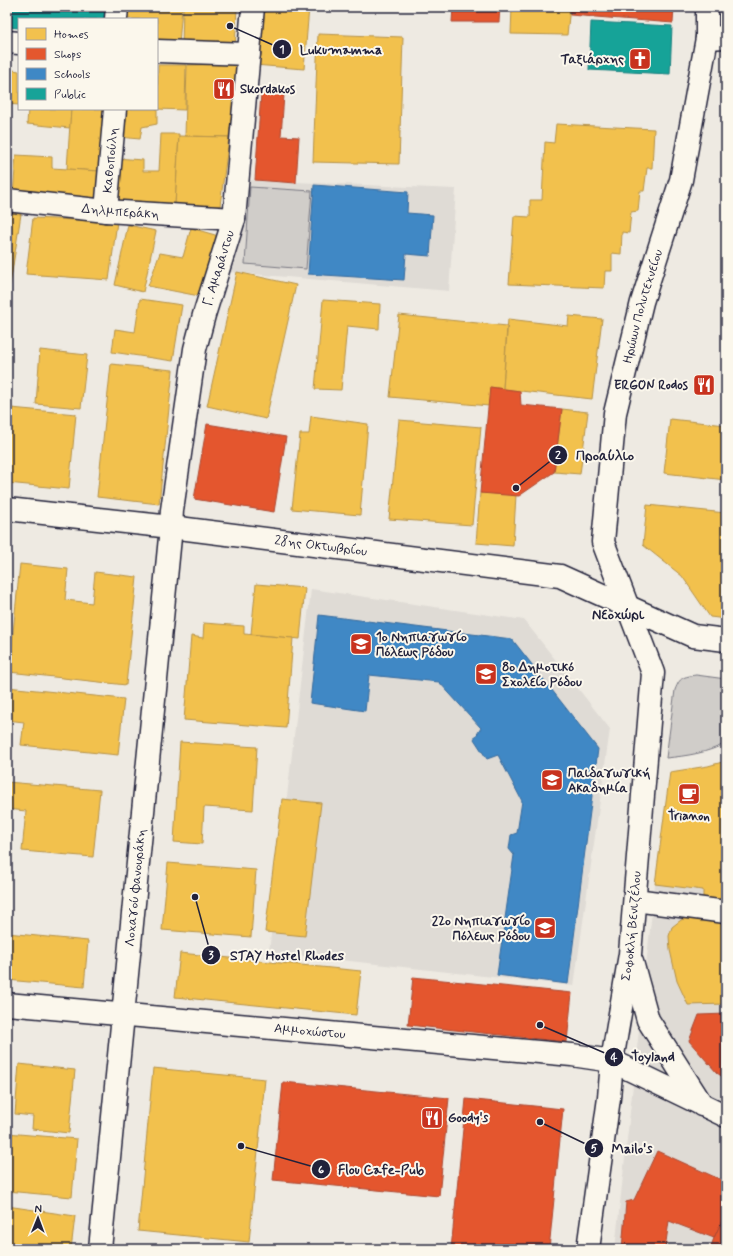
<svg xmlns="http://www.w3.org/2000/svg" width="733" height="1256" font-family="Mynerve,sans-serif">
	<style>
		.built { fill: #dfdbd5 }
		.green { fill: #d0cdc9; stroke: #797882 }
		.homes { fill: #f2c14e; stroke: #b49148 }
		.shops { fill: #e4572e; stroke: #aa4732 }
		.schools { fill: #3f88c5; stroke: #36699c }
		.public { fill: #17a398; stroke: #1a7c7c }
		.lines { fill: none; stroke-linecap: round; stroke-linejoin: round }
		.pedestrian-casing { stroke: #22223b; stroke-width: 25 }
		.minor-casing { stroke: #22223b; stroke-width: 25 }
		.tertiary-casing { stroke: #22223b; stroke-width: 25 }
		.pedestrian { stroke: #fbf7ec; stroke-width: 22 }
		.minor { stroke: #fbf7ec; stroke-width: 22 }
		.tertiary { stroke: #fbf7ec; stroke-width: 22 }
		.labels { text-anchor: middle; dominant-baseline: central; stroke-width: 4; stroke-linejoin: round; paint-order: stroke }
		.poi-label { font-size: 13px; font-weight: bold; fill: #22223b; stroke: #fbf7ec; text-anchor: start }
		.street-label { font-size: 13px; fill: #22223b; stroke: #fbf7ec }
		.neighbourhood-label { font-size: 14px; font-weight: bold; fill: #22223b; stroke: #fbf7ec }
		.leader { fill: none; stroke: #22223b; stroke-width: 1.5 }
		.callout-dot { fill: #22223b; stroke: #fbf7ec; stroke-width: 1.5 }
		.mark-label { font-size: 12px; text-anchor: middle; font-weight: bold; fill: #fff }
		.callout-label { font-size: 14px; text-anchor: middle; font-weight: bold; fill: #22223b; stroke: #fbf7ec; stroke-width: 4; stroke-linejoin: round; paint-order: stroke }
	</style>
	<rect width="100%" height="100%" fill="#eeeae2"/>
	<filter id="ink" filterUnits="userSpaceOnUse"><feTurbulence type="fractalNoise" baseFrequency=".025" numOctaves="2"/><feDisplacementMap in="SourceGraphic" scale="8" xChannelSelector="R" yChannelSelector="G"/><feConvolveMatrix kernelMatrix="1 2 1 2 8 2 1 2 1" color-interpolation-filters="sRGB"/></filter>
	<g filter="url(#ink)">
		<!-- built -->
		<g class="built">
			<polygon points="247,180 456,189 449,291 230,272"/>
			<polygon points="311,589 524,620 610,729 574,986 269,952"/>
			<polygon points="726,761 726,1249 615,1249 655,884 670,772 708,766"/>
		</g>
		<!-- green -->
		<g class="green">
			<polygon points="250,187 312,191 306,269 245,264"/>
			<path d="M696,675L726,679V743C708,753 686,756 666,758L675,690C680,677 683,677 696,675Z"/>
		</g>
		<!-- homes -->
		<g class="homes">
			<polygon points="119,7 182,7 179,44 157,44 157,19 118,19"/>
			<polygon points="183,7 237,7 235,50 182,48"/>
			<polygon points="260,7 309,7 304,69 254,65"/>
			<polygon points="512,7 570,7 567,35 511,34"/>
			<polygon points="318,34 403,37 399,164 313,162"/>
			<polygon points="237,64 229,137 185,136 187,65"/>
			<polygon points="158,65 186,65 185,110 157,109"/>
			<polygon points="7,69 19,71 19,105 7,104"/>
			<polygon points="28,109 71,109 70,128 27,124"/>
			<polygon points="71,109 105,109 99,171 67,169"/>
			<polygon points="120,109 157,109 157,124 142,127 140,139 118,137"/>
			<polygon points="556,124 654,129 652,168 647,168 644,191 640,191 638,211 631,212 629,233 622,232 621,254 612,253 612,271 605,271 604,288 509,284 514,216 530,217 530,200 542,200 545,142 554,143"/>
			<polygon points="161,134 179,134 175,206 113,203 115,158 143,160 143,171 159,171"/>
			<polygon points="179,136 229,137 220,206 175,206"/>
			<polygon points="16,155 52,157 52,168 99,171 97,204 13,196"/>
			<polygon points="7,213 21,214 10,285 7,285"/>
			<polygon points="33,218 117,222 109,280 26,274"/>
			<polygon points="128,225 156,231 143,292 115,285"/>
			<polygon points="191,228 222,237 199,296 148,286 160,253 183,257"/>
			<polygon points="237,272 296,285 266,419 207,406"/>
			<polygon points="140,299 182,305 173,361 112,352 115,329 135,332"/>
			<polygon points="323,300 380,304 379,329 347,326 341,390 315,389"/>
			<polygon points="399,315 507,326 503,389 490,387 489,406 390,397"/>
			<polygon points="569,316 602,319 592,399 503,389 508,319 568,326"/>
			<polygon points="40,350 87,355 81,408 36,404"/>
			<polygon points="111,364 173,370 159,504 97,497"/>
			<polygon points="11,408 76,414 69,489 7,483 7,458"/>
			<polygon points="562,409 588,412 580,474 554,472"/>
			<polygon points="311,416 368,424 360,515 292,509 300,434 309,434"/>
			<polygon points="670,419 726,425 726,480 664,473"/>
			<polygon points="399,420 481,427 472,525 389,519"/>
			<polygon points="480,493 516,495 513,546 476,543"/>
			<polygon points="647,505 726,513 726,619 710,617 682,576 643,545"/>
			<polygon points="20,564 68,569 65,600 92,603 95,572 137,577 126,685 9,672"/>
			<polygon points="256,584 305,588 300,639 251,634"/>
			<polygon points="204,623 244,626 244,634 293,638 286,728 184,720 191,636 203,638"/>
			<polygon points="7,687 124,699 118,755 21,745 24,722 7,720"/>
			<polygon points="180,742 257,747 253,810 204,807 202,844 174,842"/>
			<polygon points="726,761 726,905 703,902 703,890 655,884 670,772 708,766"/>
			<polygon points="7,782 100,790 93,857 22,851 26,811 7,809"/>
			<polygon points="282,799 321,803 305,936 265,932"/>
			<polygon points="168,863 256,870 251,937 162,930"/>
			<polygon points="692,916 726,920 726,1004 688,1005 677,981 670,950 669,936 672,927 681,920"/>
			<polygon points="7,933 88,941 84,987 7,980"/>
			<polygon points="180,953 361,971 356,1015 175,997"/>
			<polygon points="19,1064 75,1070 69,1133 32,1129 33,1116 15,1114"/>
			<polygon points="153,1068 265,1079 249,1242 138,1231"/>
			<polygon points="7,1133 77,1139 72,1197 7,1191"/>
			<polygon points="7,1206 75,1216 71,1249 7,1249"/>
		</g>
		<!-- shops -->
		<g class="shops">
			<polygon points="453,7 500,7 499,22 452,22"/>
			<polygon points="570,7 674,7 673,23 570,15"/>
			<polygon points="261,93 284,95 281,136 299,137 296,183 255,180"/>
			<polygon points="490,387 520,391 521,405 562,409 554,472 519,496 480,493"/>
			<polygon points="207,424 286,437 274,512 194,499"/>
			<polygon points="413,977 572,993 567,1042 408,1025"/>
			<polygon points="726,1014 726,1079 717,1073 689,1041 699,1015"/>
			<polygon points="283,1082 449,1098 439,1196 273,1180"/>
			<polygon points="466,1099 563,1109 549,1249 451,1249"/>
			<polygon points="657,1151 726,1182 726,1212 714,1238 669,1221 665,1249 622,1249 626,1202 634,1200"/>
			<polygon points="726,1212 726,1249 710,1249 714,1238"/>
		</g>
		<!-- schools -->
		<g class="schools">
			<polygon points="314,185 408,192 407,213 433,215 430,256 406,254 404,280 308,274"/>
			<polygon points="319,615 512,639 598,749 568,984 497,975 514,855 509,849 511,835 517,833 522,801 498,755 487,759 474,739 481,728 439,682 369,675 365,711 310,703"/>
		</g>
		<!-- public -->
		<g class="public">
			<polygon points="7,7 114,7 113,19 19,19 19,28 7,27"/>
			<polygon points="591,22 672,26 670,74 589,70"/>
		</g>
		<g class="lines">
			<!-- pedestrian casing -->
			<g class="pedestrian-casing">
				<g id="pedestrian">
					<polyline points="116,19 117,7"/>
					<polyline points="7,42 19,43"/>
					<polyline points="157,51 249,54"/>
					<path id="s1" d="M7,200L106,211L234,219"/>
					<path id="s2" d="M106,211L115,109"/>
					<path id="s3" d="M171,527L172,510L195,349L204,315L234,219L253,7"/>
					<polyline points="635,900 726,912"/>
				</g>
			</g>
			<!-- minor casing -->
			<g class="minor-casing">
				<g id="minor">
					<polyline points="707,38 726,37"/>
					<path id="s4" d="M7,1004L572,1055L612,1061"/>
					<path id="s5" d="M100,1249L171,527"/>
				</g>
			</g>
			<!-- tertiary casing -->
			<g class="tertiary-casing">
				<g id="tertiary">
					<path id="s6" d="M7,509L171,527L560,576L693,636L726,640"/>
					<polyline points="632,962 648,1020 702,1105"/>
					<polyline points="612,1061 726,1116"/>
					<path id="s7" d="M588,1249L609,1098L612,1061L630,954L653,673L603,542L615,413L642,302L681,180L707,38V7"/>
				</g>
			</g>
			<!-- pedestrian -->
			<use href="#pedestrian" class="pedestrian"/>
			<!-- minor -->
			<use href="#minor" class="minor"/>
			<!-- tertiary -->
			<use href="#tertiary" class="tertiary"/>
		</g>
	</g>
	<!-- icons -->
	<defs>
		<g id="church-square" transform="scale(1.15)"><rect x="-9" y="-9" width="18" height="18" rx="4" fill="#c8321e" stroke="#fbf7ec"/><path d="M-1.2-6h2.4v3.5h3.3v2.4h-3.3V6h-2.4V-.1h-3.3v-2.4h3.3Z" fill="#fff"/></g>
		<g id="restaurant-square" transform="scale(1.15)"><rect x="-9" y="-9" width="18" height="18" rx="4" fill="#c8321e" stroke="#fbf7ec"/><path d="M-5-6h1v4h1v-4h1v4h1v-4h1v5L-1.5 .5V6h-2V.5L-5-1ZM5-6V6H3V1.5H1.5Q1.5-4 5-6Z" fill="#fff"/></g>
		<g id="school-square" transform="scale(1.15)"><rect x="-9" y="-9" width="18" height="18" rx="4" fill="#c8321e" stroke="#fbf7ec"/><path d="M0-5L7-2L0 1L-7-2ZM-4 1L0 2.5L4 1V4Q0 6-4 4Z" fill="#fff"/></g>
		<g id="cafe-square" transform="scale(1.15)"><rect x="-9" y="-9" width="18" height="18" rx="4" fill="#c8321e" stroke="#fbf7ec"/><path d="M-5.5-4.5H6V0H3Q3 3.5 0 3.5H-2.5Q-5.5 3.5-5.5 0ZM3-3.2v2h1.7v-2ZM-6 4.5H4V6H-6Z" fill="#fff"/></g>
	</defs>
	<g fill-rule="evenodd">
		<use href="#church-square" x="640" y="59"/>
		<use href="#restaurant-square" x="224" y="89"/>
		<use href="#restaurant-square" x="704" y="385"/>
		<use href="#school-square" x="361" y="644"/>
		<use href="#school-square" x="486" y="674"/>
		<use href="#school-square" x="552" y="780"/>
		<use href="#cafe-square" x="689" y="794"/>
		<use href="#school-square" x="545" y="928"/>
		<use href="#restaurant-square" x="432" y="1118"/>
	</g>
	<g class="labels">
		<!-- poi labels -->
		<g class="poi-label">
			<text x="624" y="59" text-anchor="end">Ταξιάρχης</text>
			<text x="240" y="89">Skordakos</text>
			<text x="688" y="385" text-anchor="end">ERGON Rodos</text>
			<text x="376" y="637">1ο Νηπιαγωγίο<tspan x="376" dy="15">Πόλεως Ρόδου</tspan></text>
			<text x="502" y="667">8ο Δημοτικό<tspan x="502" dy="15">Σχολείο Ρόδου</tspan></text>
			<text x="568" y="773">Παιδαγωγική<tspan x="568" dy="15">Ακαδημία</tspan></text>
			<text x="689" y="816" text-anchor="middle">Trianon</text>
			<text x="530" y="921" text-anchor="end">22ο Νηπιαγωγίο<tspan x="530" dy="15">Πόλεως Ρόδου</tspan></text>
			<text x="448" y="1118">Goody's</text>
		</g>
		<!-- street labels -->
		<g class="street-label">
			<text stroke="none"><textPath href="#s2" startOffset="51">Καθοπούλη</textPath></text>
			<text stroke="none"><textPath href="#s1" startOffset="114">Δηλμπεράκη</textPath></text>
			<text stroke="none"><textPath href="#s3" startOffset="264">Γ. Αμαράντου</textPath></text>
			<text stroke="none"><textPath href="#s7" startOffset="960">Ηρώων Πολυτεχνείου</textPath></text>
			<text stroke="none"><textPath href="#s6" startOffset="316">28ης Οκτωβρίου</textPath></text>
			<text stroke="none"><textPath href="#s5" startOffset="363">Λοχαγού Φανουράκη</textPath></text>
			<text stroke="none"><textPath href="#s7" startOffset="326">Σοφοκλή Βενιζέλου</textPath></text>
			<text stroke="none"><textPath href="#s4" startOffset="304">Αμμοχώστου</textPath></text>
		</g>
		<!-- neighbourhood labels -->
		<g class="neighbourhood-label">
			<text x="618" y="615">Νεοχώρι</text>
		</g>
	</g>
	<!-- callouts -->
	<path class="leader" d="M230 26L282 49M516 488L558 455M195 897L211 955M540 1025L614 1057M540 1122L594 1148M241 1146L321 1169"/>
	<g class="callout-dot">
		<circle cx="230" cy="26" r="4"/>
		<circle cx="516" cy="488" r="4"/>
		<circle cx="195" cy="897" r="4"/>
		<circle cx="540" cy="1025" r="4"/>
		<circle cx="540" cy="1122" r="4"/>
		<circle cx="241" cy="1146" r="4"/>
		<circle cx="282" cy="49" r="10"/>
		<circle cx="558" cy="455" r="10"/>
		<circle cx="211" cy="955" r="10"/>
		<circle cx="614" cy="1057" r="10"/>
		<circle cx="594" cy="1148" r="10"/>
		<circle cx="321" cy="1169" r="10"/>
	</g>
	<g class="mark-label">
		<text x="282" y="53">1</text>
		<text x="558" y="459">2</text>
		<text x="211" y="959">3</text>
		<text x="614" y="1061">4</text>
		<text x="594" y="1152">5</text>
		<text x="321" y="1173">6</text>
	</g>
	<g class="callout-label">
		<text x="341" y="54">Lukumamma</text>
		<text x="605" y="460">Προαύλιο</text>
		<text x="287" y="960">STAY Hostel Rhodes</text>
		<text x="653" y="1061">Toyland</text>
		<text x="632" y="1153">Mailo's</text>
		<text x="381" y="1174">Flou Cafe-Pub</text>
	</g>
	<!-- margin -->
	<rect width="733" height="1256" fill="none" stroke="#fbf7ec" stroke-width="24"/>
	<rect x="12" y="12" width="709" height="1232" fill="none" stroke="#22223b" stroke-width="1.5" filter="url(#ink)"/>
	<!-- legend -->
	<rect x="18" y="18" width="140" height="92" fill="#fbf7ec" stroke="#a4a2a5"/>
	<rect x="26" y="28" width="20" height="12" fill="#f2c14e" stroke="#a4a2a5"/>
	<text x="54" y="38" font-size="12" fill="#22223b">Homes</text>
	<rect x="26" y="48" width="20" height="12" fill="#e4572e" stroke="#a4a2a5"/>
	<text x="54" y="58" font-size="12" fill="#22223b">Shops</text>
	<rect x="26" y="68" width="20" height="12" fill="#3f88c5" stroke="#a4a2a5"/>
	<text x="54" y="78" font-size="12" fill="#22223b">Schools</text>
	<rect x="26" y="88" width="20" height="12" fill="#17a398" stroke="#a4a2a5"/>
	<text x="54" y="98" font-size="12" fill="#22223b">Public</text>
	<!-- north arrow -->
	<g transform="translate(38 1218) rotate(1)" stroke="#fbf7ec" stroke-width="3" paint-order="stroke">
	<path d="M0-3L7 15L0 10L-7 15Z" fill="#22223b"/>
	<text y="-6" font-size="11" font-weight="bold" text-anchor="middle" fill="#22223b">N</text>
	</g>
</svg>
